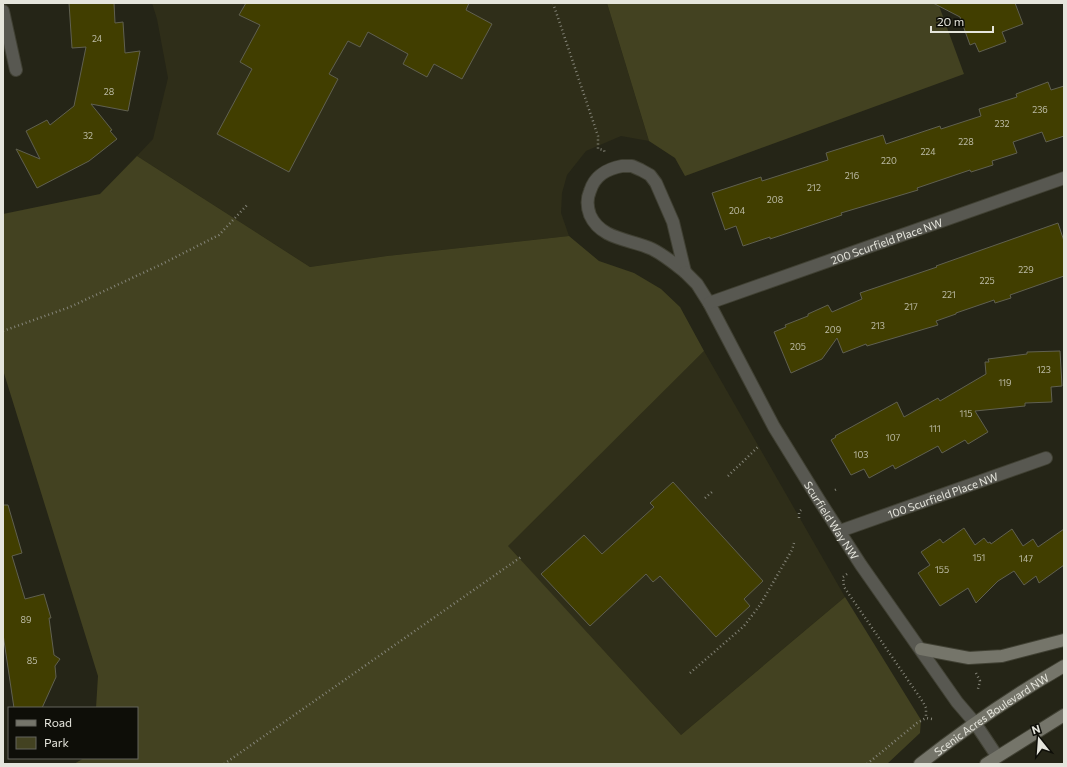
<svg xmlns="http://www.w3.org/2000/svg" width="1067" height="767" font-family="Commissioner,sans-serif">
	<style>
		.built { fill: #2f2e19 }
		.green { fill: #434221 }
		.building { fill: #413e00; stroke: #606050 }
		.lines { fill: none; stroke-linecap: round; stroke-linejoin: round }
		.street-casing { stroke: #404033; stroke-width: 14 }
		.secondary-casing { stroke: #404033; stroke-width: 14 }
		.path { stroke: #858579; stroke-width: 2.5; stroke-dasharray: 1 3; stroke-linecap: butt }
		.street { stroke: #585851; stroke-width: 12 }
		.secondary { stroke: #75756a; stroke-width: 12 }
		.labels { text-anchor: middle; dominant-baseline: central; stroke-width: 3.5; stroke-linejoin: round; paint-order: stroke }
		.number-label { font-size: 9px; fill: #bcbba5 }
		.street-label { font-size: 11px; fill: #e5e5dc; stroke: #0e0e08 }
	</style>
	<rect width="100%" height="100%" fill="#252517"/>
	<!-- built -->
	<g class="built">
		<polygon points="152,3 607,3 649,141 621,136 586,151 567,175 562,193 561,213 569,236 387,256 310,267 137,156 153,139 168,78 157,19"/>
		<polygon points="704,351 845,597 681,735 507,546"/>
	</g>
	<!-- green -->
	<g class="green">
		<polygon points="607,3 938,3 964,74 685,176 675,158 649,141"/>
		<polygon points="137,156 310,267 387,256 569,236 599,261 634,273 661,289 680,307 704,351 508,546 681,735 845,597 921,720 920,733 887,764 74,764 84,758 137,758 137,708 96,708 98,676 3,370 3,214 100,194"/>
	</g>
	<!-- building -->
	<g class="building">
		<polygon points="69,3 114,3 115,23 123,22 125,53 140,51 128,111 91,104 112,130 110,131 117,139 89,161 37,188 16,149 40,159 26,131 47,120 50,125 74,106 86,47 72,48"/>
		<polygon points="246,3 469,3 466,10 492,24 462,79 434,64 427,77 403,64 408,54 368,32 360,47 348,41 329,74 338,79 289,172 217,134 252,69 240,62 260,25 239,15"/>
		<polygon points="933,3 1015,3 1023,24 1002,32 1006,42 979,52 975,43 970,45 960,17"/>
		<polygon points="1048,82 1051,90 1064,86 1064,136 1046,142 1042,132 1013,142 1017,153 992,161 993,165 971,172 970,170 917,188 918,190 841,213 842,215 770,239 770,237 743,246 736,226 725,230 712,193 761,177 762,181 828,160 826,153 883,135 886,144 940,126 941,129 981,116 979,109 1017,97 1016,94"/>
		<polygon points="1058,223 1064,241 1064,276 1010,295 1011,298 995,303 994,300 956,313 956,314 936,321 938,325 867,346 866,344 843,353 837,338 822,359 791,373 774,332 786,327 785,325 808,316 808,314 828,305 832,312 862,299 860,293 937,267 936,266"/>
		<polygon points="1060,351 1062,386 1051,387 1052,402 1025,403 1025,406 975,411 988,432 968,444 965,440 942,453 938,446 895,469 893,465 869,478 864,469 851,475 831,440 836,437 835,436 897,402 904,417 938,398 940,401 986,374 985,362 989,362 988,359 1027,354 1027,352"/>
		<polygon points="673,482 763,581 744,599 750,606 716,637 660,576 653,582 646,574 590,626 541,574 584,535 602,554 654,507 650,503"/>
		<polygon points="3,505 8,505 22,553 12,556 25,599 44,594 51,618 49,618 54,655 60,659 55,666 56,677 42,708 14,708 3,634"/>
		<polygon points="964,528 975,545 984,538 988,543 990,542 991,544 1012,529 1023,546 1033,539 1038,547 1064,529 1064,565 1039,583 1036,576 1024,585 1014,571 998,581 976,603 968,588 940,606 918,573 930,565 921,552 940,539 943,543"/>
	</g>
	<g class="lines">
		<!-- street casing -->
		<g class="street-casing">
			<g id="street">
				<polyline points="3,11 16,70"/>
				<path d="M622,166H632L641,170L650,175L656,183L673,222L685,272C675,264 664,255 652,249C631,239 601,240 590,215C587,207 587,198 590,191C595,175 607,169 622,166Z"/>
				<path id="s1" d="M685,272L697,284L709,303L774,427L819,500L861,565L957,702L975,723L997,756"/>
				<path id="s2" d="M709,303L1064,178"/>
				<path id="s3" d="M840,531L1046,458"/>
			</g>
		</g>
		<!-- secondary casing -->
		<g class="secondary-casing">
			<g id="secondary">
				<polyline points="921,649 969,658 1002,656 1064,640"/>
				<path id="s4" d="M920,764C966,728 1014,695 1064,666"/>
				<polyline points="986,764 1064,715"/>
			</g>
		</g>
		<!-- path -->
		<g class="path">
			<polyline points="553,3 598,136 598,149 604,150 605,154"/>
			<polyline points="3,331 70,307 162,264 219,235 248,204"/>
			<polyline points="728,476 759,446"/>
			<polyline points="835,490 837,489"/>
			<polyline points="705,498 712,492"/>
			<polyline points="799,518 799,512 801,510"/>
			<polyline points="847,574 843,577 844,587 923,702 926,708 926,718"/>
			<polyline points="690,673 744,626 760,605 792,550 794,543"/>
			<polyline points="976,673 980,681 978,689"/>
			<polyline points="224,764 521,557"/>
			<polyline points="867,764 917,723 926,718 932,719"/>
		</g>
		<!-- street -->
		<use href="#street" class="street"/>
		<!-- secondary -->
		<use href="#secondary" class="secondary"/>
	</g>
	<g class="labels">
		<!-- number labels -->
		<g class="number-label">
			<text x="97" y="38">24</text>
			<text x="109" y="91">28</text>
			<text x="1040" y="109">236</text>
			<text x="1002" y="123">232</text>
			<text x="88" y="135">32</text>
			<text x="966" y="141">228</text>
			<text x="928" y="151">224</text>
			<text x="889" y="160">220</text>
			<text x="852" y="175">216</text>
			<text x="814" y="187">212</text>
			<text x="775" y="199">208</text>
			<text x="737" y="210">204</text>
			<text x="1026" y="269">229</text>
			<text x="987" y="280">225</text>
			<text x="949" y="294">221</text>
			<text x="911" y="306">217</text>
			<text x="878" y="325">213</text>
			<text x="833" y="329">209</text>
			<text x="798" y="346">205</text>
			<text x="1044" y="369">123</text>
			<text x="1005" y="382">119</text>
			<text x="966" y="413">115</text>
			<text x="935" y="428">111</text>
			<text x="893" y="437">107</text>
			<text x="861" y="454">103</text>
			<text x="979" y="557">151</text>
			<text x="1026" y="558">147</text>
			<text x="942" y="569">155</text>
			<text x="26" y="619">89</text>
			<text x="32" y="660">85</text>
		</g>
		<!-- street labels -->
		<g class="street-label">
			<text stroke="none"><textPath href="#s2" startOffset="188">200 Scurfield Place NW</textPath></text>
			<text stroke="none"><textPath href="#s3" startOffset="109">100 Scurfield Place NW</textPath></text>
			<text stroke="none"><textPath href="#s1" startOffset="289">Scurfield Way NW</textPath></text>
			<text stroke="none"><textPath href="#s4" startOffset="87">Scenic Acres Boulevard NW</textPath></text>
		</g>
	</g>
	<!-- border -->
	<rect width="1067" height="767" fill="none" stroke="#e5e5dc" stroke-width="8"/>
	<!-- legend -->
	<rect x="8" y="707" width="130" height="52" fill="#0e0e08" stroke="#64645d"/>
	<rect x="16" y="720" width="20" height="6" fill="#75756a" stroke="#64645d"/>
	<text x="44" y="727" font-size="12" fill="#e5e5dc">Road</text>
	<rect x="16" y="737" width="20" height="12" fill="#434221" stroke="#64645d"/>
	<text x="44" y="747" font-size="12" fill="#e5e5dc">Park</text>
	<!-- north arrow -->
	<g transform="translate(1039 739) rotate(343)" stroke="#0e0e08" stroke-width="3" paint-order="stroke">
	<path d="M0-3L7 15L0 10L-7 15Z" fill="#e5e5dc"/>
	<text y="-6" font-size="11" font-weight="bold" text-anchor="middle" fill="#e5e5dc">N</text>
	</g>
	<!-- scale -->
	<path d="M931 26v6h62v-6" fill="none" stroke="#e5e5dc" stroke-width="2"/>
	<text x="937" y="26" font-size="12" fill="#e5e5dc" stroke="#0e0e08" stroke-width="3" paint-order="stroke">20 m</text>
</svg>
